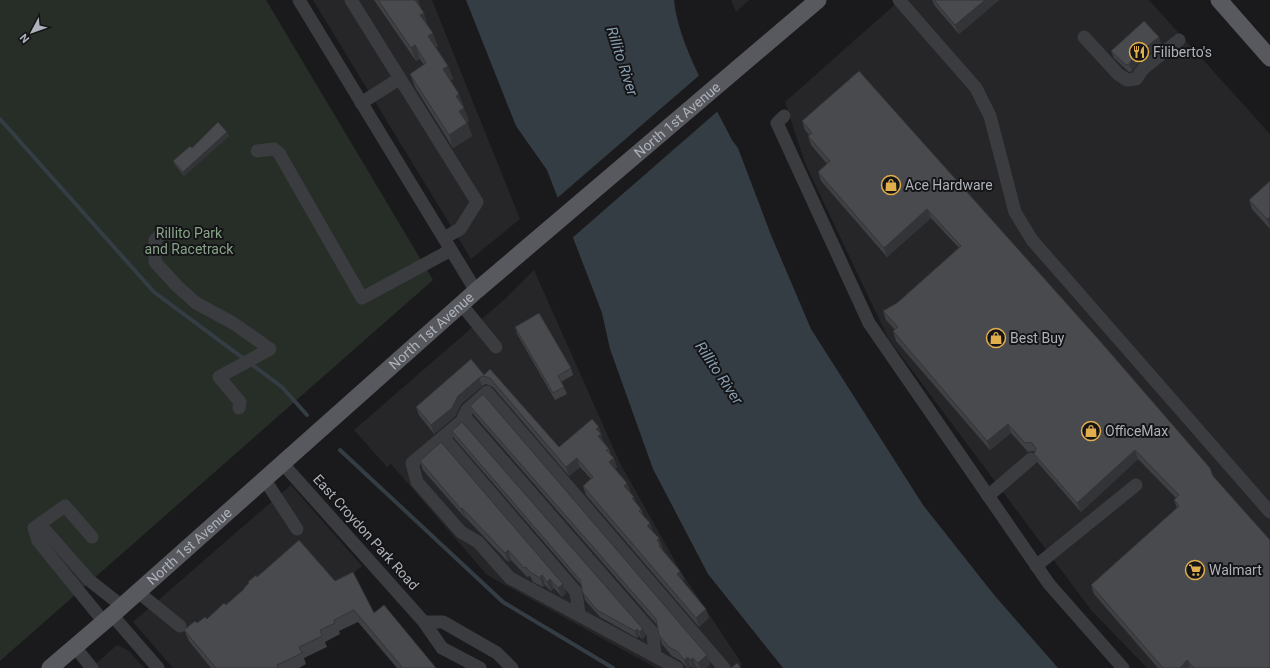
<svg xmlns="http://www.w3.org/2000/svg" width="1270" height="668" font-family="Roboto,sans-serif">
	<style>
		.built { fill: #262629 }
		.green { fill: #262e27 }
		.water { fill: #343d44 }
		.pier { fill: #1a1a1c }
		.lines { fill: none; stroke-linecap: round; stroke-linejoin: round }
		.stream { stroke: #343d44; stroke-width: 4 }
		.minor { stroke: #3b3c40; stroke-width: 13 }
		.major { stroke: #57595f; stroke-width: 17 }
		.wall { fill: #3f4043 }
		.shaded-wall { fill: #333437 }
		.building { fill: #494a4e; stroke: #333437 }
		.labels { text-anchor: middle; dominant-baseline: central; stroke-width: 4; stroke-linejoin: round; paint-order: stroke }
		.poi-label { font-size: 14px; fill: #aeb2ba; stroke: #151517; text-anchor: start }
		.street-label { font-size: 14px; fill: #aeb2ba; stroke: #151517 }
		.park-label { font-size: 14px; fill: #87a388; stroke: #151517 }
		.water-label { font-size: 15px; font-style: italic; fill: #889eb1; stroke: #151517 }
	</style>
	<rect width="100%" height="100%" fill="#1a1a1c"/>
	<!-- built -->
	<g class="built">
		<polygon points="313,0 432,0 520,219 471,259"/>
		<polygon points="731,0 749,0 736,12"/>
		<polygon points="900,0 1149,0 1270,134 1270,668 1147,668 1091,610 888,338 805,163 785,102"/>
		<polygon points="534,270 620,463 680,570 742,664 739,668 656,668 487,575 391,464 387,467 354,430 506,298"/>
		<polygon points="291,485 362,566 242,668 173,668 133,622"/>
		<polygon points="117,645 129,651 144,668 91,668"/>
	</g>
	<!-- green -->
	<polygon class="green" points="0,0 266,0 433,280 0,661"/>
	<!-- water -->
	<path class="water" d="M466,0H674C678,44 712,100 732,140L738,148L771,235L811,329L923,505L995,596L1058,668H783L708,574L653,469L610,349L602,313L547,170L516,126Z"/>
	<!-- pier -->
	<polygon class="pier" points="702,73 719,110 571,239 556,199"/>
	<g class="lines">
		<!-- stream -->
		<g class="stream">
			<polyline points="0,119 154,292 282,387 307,415"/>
			<polyline points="340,450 503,602 613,668"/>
		</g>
		<!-- minor -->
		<g class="minor">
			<polyline points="299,0 476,291"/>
			<polyline points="351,0 477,202 460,229 444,238"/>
			<polyline points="899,0 976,88 990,116 1015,212 1032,240 1270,512"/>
			<polyline points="1084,37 1118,74 1127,80 1136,79 1143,69 1179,40"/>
			<polyline points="361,103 399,79"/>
			<polyline points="784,116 777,123 869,323 1049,584 1123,668"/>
			<polyline points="257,151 274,149 279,153 362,298 451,250"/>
			<polyline points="159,236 155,240 155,262 177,286 196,303 233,323 270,349 219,377 240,402 239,408"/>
			<polyline points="461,304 496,347"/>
			<polyline points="464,416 653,633 655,656"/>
			<polyline points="443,437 576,592 579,614"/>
			<polyline points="283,464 424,622 442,648 480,668"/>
			<polyline points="265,480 297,529"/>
			<polyline points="988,496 1031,459"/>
			<polyline points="34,528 65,506 92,537"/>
			<polyline points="1036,566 1136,485"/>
			<polyline points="138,592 180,626"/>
			<polyline points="112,615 158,668"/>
			<polyline points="104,622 38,541 34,528 46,531 89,580 122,606"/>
			<polyline points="424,622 443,622 497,653 512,668"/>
			<polyline points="75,647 92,668"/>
			<polyline points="677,668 510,578 478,542 461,532 417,482 412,463 462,421 467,410 487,392 724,668"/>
		</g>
		<!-- major -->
		<g class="major">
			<polyline points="1219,0 1270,58"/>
			<path id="s1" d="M50,668L112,615L476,291L818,0"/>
		</g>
	</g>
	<!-- wall -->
	<g class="wall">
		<polygon points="374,0 418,0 420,8 428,26 438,46 436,47 448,66 453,79 450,80 464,107 463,107 469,121 467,122 472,136 453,148 415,87 410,74 424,65 420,59 416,61"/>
		<polygon points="932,0 999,0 959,34 935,6"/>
		<polygon points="1159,37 1161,44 1138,63 1132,71 1129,72 1114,58 1111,51"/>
		<polygon points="859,71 1100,341 1270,668 1158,668 1094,594 1091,585 1177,508 1174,500 1176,498 1138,459 1081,512 1038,463 1034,454 1035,452 1033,451 1028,452 1011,433 990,450 896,341 893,331 895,330 886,320 883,311 897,303 959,248 931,218 887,257 821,181 818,172 827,164 811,145 808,136 809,135 805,130 802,121"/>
		<polygon points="227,132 229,136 184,176 175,165 173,161 192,148"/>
		<polygon points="1270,181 1270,229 1252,209 1249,200"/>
		<polygon points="515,327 571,368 573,375 561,382 564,387 567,394 555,400 517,334"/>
		<polygon points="490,369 559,447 602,435 601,436 603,443 609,449 611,455 617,467 615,469 627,483 630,491 630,492 636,503 641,509 643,515 653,531 653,532 659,538 663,550 684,579 682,580 709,618 699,627 586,495 583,486 591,479 580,467 569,476 493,387 486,384 482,386 461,404 455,416 434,434 419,415 416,407 484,375"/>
		<polygon points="470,406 710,664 706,668 698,668 696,667 695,668 693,668 691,666 689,668 687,668 681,661 672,656 662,644 659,635 657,625 474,415"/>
		<polygon points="452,431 643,629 645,636 642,639 639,636 637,638 600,617 585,600 581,585 454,438"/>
		<polygon points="420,461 563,584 566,593 562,597 554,588 551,591 545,585 543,587 533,582 530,576 527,577 511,560 508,562 466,518 465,518 423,470"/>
		<polygon points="257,577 335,581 374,613 436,668 397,668 358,622 339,631 340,634 325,642 327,647 304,658 306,664 299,668 211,668 189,641 184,630 207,619 226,605 244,589 244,588 248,584 248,582"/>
	</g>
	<!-- shaded-wall -->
	<g class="shaded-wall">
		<polygon points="414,0 418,0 421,8 418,10"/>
		<polygon points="985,0 999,0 959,34 955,25"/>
		<polygon points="424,13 428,26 425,28 420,15"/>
		<polygon points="433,33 438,46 433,49 428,36"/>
		<polygon points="1159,37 1161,44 1138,63 1132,71 1129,64 1135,56"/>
		<polygon points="415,45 420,59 416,61 411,48"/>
		<polygon points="448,66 453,79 447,82 443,69"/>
		<polygon points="459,94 464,107 460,109 456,96"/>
		<polygon points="464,108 469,121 464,124 459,111"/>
		<polygon points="467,123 472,136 453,148 449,135"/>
		<polygon points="227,132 229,136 184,176 183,172"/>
		<polygon points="927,209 931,218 887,257 884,248"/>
		<polygon points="1270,217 1270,228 1267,219"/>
		<polygon points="479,378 482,386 461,404 455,416 434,434 431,425 458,396"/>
		<polygon points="1008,424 1011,433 990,450 987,441"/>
		<polygon points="599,427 602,435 601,436 604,442 601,445 598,436 596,429"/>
		<polygon points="1135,450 1138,459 1081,512 1077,503"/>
		<polygon points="577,458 580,467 569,476 566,467"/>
		<polygon points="614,458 617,467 612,471 609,462"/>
		<polygon points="627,483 630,491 627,494 624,486"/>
		<polygon points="634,497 637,505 632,498"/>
		<polygon points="462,508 466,518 465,518 461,509"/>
		<polygon points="650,523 653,531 650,534 647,526"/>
		<polygon points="659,538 663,552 662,554 657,540"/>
		<polygon points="508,550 511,560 508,562 505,553"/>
		<polygon points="680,571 684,579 680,582 677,574"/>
		<polygon points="542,575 545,585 543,587 540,578"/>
		<polygon points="550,579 554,588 551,591 547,582"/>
		<polygon points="563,584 566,593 562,597 558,588"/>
		<polygon points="706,609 709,618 699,627 696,618"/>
		<polygon points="637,629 639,636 637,638 635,631"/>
		<polygon points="643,629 645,636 642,639 639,632"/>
		<polygon points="707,655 710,664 706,668 700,668 698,663"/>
		<polygon points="688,657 691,666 689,668 687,668 684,660"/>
		<polygon points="693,658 696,667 695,668 693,668 690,660"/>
		<polygon points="1187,660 1190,668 1180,668"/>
	</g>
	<!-- building -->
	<g class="building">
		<polygon points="378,0 415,0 424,13 420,15 433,33 428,36 448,66 443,69 459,94 456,96 464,108 459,111 467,123 449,135 410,74 426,63 415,45 411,48"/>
		<polygon points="934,0 985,0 955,25"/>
		<polygon points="1144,21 1159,37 1135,56 1129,64 1126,65 1111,51"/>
		<polygon points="859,71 1100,341 1210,468 1213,476 1270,540 1270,668 1194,668 1187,660 1180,668 1163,668 1091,585 1179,506 1174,500 1179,495 1135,450 1077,503 1034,454 1036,449 1033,444 1030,442 1025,443 1008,424 987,441 893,331 898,327 883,311 897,303 961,246 927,209 884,248 818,172 830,161 808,136 812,133 802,121"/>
		<polygon points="218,122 227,132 183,172 173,161 190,146 192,148"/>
		<polygon points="1270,181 1270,217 1267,219 1249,200"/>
		<polygon points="539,313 571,368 558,376 564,387 553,393 515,327"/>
		<polygon points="471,359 484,375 490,369 559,447 592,419 599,427 596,429 601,434 598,436 609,449 606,450 614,458 609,462 627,483 624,486 634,497 632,498 641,509 639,511 650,523 647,526 659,538 657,540 660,544 659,546 680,571 677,574 706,609 696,618 583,486 593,477 577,458 566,467 490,378 483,376 479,378 458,396 452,408 431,425 416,407"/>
		<polygon points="483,394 707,655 698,663 693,658 690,660 688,657 684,660 678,652 669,647 659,635 656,619 470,406"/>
		<polygon points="462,422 643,629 639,632 637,629 635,631 597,610 583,593 580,580 452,431"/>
		<polygon points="441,442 563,584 558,588 550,579 547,582 542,575 540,578 530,572 526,567 524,568 508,550 505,553 462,508 461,509 420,461"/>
		<polygon points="299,540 335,581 353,572 374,613 384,605 436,668 401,668 402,667 354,610 334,620 335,623 320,630 322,636 299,647 302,653 277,665 278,668 216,668 184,630 195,621 197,623 205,617 207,619 224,603 226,605 244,589 244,588 249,583 248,582 256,575 257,577"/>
		<polygon points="737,663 741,668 731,668"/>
	</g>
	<!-- icons -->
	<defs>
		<g id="restaurant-ring" transform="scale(1)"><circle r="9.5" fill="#151517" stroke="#e1ae4d" stroke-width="1.5"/><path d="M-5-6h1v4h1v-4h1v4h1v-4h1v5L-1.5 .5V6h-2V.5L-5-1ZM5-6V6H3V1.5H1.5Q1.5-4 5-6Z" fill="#e1ae4d"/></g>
		<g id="shop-ring" transform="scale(1)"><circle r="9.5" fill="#151517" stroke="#e1ae4d" stroke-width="1.5"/><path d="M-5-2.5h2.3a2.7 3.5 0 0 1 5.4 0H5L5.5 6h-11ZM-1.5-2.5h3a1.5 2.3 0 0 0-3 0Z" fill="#e1ae4d"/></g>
		<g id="supermarket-ring" transform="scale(1)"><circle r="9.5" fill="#151517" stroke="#e1ae4d" stroke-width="1.5"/><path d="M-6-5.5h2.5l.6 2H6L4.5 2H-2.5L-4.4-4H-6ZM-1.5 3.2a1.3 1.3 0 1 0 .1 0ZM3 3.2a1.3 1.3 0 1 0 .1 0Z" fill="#e1ae4d"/></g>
	</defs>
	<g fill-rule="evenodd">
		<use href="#restaurant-ring" x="1139" y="52"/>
		<use href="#shop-ring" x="891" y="185"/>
		<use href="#shop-ring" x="996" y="338"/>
		<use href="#shop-ring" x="1091" y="431"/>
		<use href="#supermarket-ring" x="1195" y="570"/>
	</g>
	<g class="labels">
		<!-- poi labels -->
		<g class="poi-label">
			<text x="1153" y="52">Filiberto's</text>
			<text x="905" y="185">Ace Hardware</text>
			<text x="1010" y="338">Best Buy</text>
			<text x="1105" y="431">OfficeMax</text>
			<text x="1209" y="570">Walmart</text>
		</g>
		<!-- street labels -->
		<g class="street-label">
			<text stroke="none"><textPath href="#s1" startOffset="833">North 1st Avenue</textPath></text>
			<text stroke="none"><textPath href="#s1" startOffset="509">North 1st Avenue</textPath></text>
			<text transform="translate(366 532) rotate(48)">East Croydon Park Road</text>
			<text stroke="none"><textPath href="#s1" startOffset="185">North 1st Avenue</textPath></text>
		</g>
		<!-- park labels -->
		<g class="park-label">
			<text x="189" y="233">Rillito Park<tspan x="189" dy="16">and Racetrack</tspan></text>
		</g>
		<!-- water labels -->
		<g class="water-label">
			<text transform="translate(622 61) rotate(72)">Rillito River</text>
			<text transform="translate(719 373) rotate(56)">Rillito River</text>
		</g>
	</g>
	<!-- north arrow -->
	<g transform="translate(32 32) rotate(229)" stroke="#151517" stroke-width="3" paint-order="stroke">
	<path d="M0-3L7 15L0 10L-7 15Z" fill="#aeb2ba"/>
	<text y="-6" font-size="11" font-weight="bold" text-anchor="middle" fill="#aeb2ba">N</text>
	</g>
</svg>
